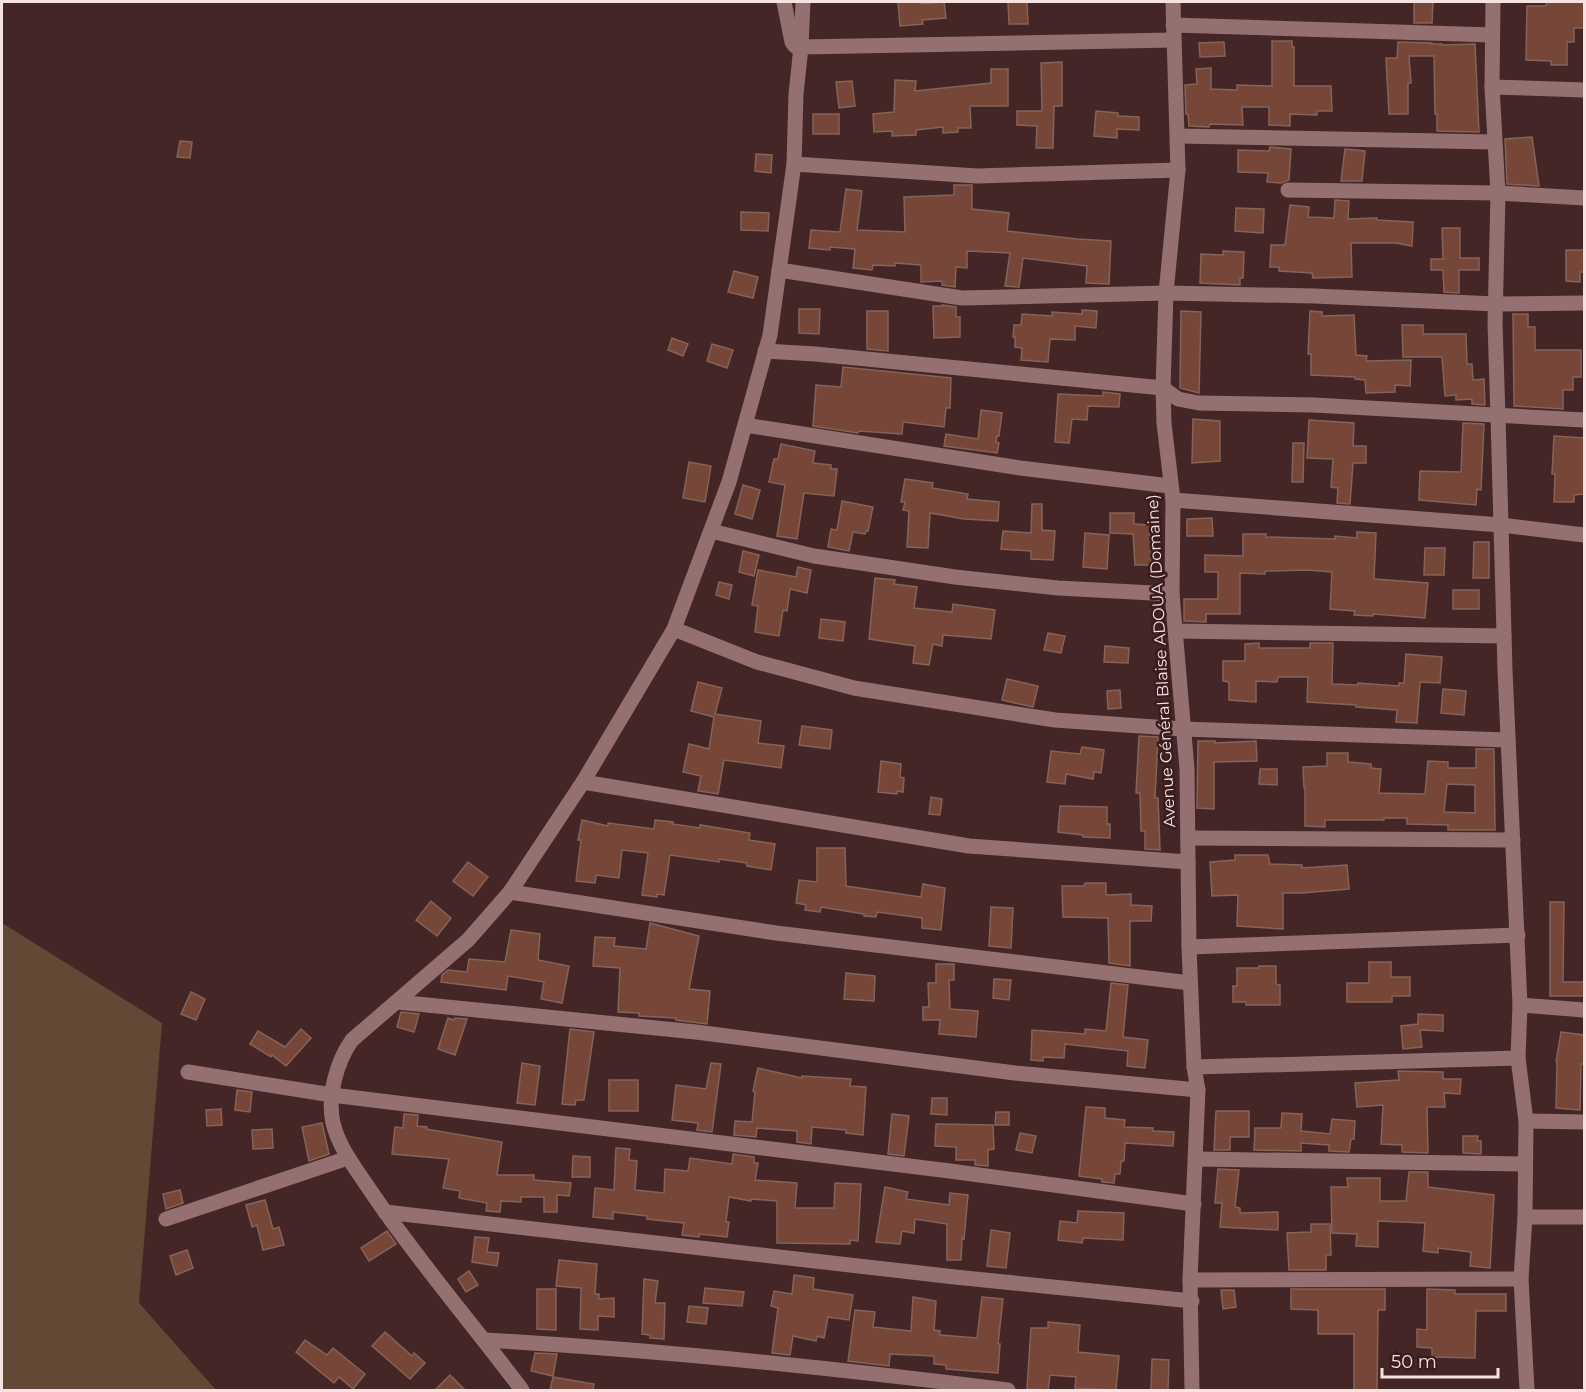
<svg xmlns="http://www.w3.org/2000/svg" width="1586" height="1392" font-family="Montserrat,sans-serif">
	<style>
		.green { fill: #634835 }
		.building { fill: #764638; stroke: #856359; stroke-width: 1.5; fill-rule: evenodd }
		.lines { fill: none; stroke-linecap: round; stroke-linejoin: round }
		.minor { stroke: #957070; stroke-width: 15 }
		.labels { text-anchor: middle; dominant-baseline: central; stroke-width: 5; stroke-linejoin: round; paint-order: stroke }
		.street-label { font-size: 16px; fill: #f7e2e2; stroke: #3a1c1d }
	</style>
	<rect width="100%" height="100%" fill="#452627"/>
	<!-- green -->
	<polygon class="green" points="2,923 162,1023 139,1303 216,1390 2,1390"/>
	<!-- building -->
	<g class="building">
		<polygon points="898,2 921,2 921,4 944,2 946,18 922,20 923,24 900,26"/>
		<polygon points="1008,2 1027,2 1028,24 1009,24"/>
		<polygon points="1414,2 1433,2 1432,23 1414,23"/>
		<polygon points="1547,2 1584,2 1584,28 1574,28 1574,42 1567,42 1567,65 1551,65 1551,61 1526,60 1527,6 1546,6"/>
		<polygon points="1272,41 1292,41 1292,47 1294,47 1294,86 1331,86 1332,111 1317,111 1317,115 1290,114 1290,126 1269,125 1269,107 1242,107 1243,125 1210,124 1209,127 1189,126 1188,114 1186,114 1185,85 1197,84 1196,69 1211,68 1211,89 1237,90 1237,85 1272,86"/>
		<polygon points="1224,42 1225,56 1200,57 1199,43"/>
		<polygon points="1398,42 1432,43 1432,44 1442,44 1442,45 1475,44 1479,132 1437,131 1437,114 1435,114 1434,56 1409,56 1411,83 1408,83 1408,114 1389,114 1386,58 1397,58"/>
		<polygon points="1062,62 1062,106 1054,106 1053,148 1036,148 1037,126 1017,125 1017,111 1042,111 1041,63"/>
		<polygon points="991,69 1008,69 1008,106 970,106 971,128 958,128 958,132 943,133 943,127 916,130 916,135 892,136 892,131 874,132 873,114 894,112 895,80 916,81 915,91 991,83"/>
		<polygon points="852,81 855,106 839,108 836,82"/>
		<polygon points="1096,111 1118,113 1118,116 1139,117 1139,130 1117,129 1117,138 1094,136"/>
		<rect x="813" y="114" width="26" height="20"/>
		<polygon points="1532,137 1539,186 1507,184 1505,139"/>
		<polygon points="180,141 192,142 190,158 177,157"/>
		<polygon points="1270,147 1291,149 1289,180 1281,183 1267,182 1268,173 1238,172 1238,150 1269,151"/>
		<polygon points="1345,149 1365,151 1362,181 1341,181"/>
		<polygon points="756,154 772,155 771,173 755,171"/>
		<polygon points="954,185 972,185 972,209 1009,213 1007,231 1077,239 1111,241 1109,284 1086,283 1087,266 1023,258 1019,287 1005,286 1010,253 967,251 967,268 956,267 955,287 942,285 942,281 921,282 921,265 895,263 895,266 873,265 872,270 853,268 855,249 830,247 830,250 809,248 811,230 840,232 846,189 862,191 857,230 905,232 904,197 954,195"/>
		<polygon points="1335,200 1349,201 1348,219 1377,218 1377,220 1413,222 1412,246 1396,243 1351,243 1352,277 1313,278 1312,273 1279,271 1279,267 1270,267 1271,245 1285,245 1290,205 1309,207 1308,217 1334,218"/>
		<polygon points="1236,208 1264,209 1263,233 1235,231"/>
		<polygon points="741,212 769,213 768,231 741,230"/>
		<polygon points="1442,228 1460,228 1460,258 1479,258 1479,270 1459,270 1459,293 1444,292 1443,270 1431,270 1431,259 1443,259"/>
		<polygon points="1566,250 1584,250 1584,272 1580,272 1580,282 1566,281"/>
		<polygon points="1223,251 1244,252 1243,278 1240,278 1240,285 1200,283 1201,254 1223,255"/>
		<polygon points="734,271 758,277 753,298 728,292"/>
		<polygon points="942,305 956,307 956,317 960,317 960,337 934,338 933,306 942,306"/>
		<polygon points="799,309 820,309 819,334 799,333"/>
		<polygon points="1082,310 1097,311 1096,328 1075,326 1075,340 1050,339 1048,362 1021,360 1022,348 1015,347 1015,337 1013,337 1014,325 1021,325 1022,314 1052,316 1052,312 1082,314"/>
		<polygon points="867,311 888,311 888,351 867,349"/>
		<polygon points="1181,311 1201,312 1199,393 1180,388"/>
		<polygon points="1310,311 1322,312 1322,316 1354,315 1356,355 1367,356 1366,361 1411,360 1410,386 1395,385 1395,392 1366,393 1365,380 1355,379 1355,377 1311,375 1311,354 1308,354"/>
		<polygon points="1513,314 1528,314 1528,327 1535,327 1535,350 1581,350 1581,377 1573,377 1573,390 1563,390 1563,409 1514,406"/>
		<polygon points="1402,325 1423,325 1423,334 1466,334 1467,364 1472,364 1473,380 1484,379 1485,405 1472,404 1472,399 1456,400 1456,395 1445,396 1442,357 1403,357"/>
		<polygon points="672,338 688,344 683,356 668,350"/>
		<polygon points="712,344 733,350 727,368 707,361"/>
		<polygon points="843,367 951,378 950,408 946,408 944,427 903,422 902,434 859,431 858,433 813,426 816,385 841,387"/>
		<polygon points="1103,392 1120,394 1119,407 1088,406 1087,420 1072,419 1069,443 1055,442 1058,394 1103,396"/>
		<polygon points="981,410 1002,413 999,436 997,436 996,442 999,443 997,453 944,446 946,434 978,439"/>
		<polygon points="1193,419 1220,421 1220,461 1192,463"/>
		<polygon points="1309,420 1354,423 1353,446 1366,446 1366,463 1353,463 1350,504 1337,503 1338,488 1331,487 1333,459 1307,458"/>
		<polygon points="1463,423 1484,424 1481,490 1477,489 1476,505 1419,500 1420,471 1461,472"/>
		<polygon points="1554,436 1584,438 1584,494 1574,495 1574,502 1554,502 1555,474 1552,474"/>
		<polygon points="1293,443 1304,443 1303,482 1292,482"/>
		<polygon points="781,444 815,451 813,463 831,465 831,469 837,469 834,496 804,493 797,539 777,536 785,485 769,482 774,459 778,459"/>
		<polygon points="689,462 711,466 705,502 683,498"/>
		<polygon points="905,479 933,483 932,488 968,494 967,499 999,502 998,521 964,519 930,513 928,548 907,547 909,511 903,510 905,502 901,502"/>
		<polygon points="743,485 760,490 752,519 735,514"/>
		<polygon points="842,501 873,507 868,531 866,531 865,534 853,532 849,551 828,547 831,529 837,530"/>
		<polygon points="1032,504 1042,504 1042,530 1055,531 1053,560 1031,559 1031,551 1001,549 1003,531 1031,533"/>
		<polygon points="1110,513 1134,513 1134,524 1150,525 1151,565 1135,565 1133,534 1110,533"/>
		<polygon points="1212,518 1213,536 1187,536 1187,519"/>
		<polygon points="1357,532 1376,533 1374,579 1428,583 1425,618 1373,614 1373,616 1354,615 1355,611 1330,609 1332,572 1307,570 1265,571 1265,574 1240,573 1240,614 1206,614 1206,622 1184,621 1184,599 1218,599 1218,572 1205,572 1205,555 1243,556 1243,534 1266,534 1266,537 1335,539 1335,536 1357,538"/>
		<polygon points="1085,533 1109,535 1107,569 1083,567"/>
		<polygon points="1474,542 1489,542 1489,578 1473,578"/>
		<polygon points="1425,548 1445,548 1444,575 1424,575"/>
		<polygon points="743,551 759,555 754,576 739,572"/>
		<polygon points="798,567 811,570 807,593 790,589 787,611 783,610 779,636 755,632 758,606 752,605 758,570 796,577"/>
		<polygon points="875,578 895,580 894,584 917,587 914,608 952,612 953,604 995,610 991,639 943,635 942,646 933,644 929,665 913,663 915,646 869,639"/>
		<polygon points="719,582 732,585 729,599 716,595"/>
		<rect x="1453" y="590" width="26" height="19"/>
		<polygon points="821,619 845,622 843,641 819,638"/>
		<polygon points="1048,633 1065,636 1061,653 1044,650"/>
		<polygon points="1259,643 1259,648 1310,648 1310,643 1333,643 1332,684 1358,685 1358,683 1399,686 1399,683 1404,683 1406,654 1442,657 1440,683 1420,682 1417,723 1396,722 1397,710 1356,707 1356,705 1307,702 1308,677 1278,677 1277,682 1256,681 1256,702 1229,700 1229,682 1223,681 1223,661 1245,661 1245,644"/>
		<polygon points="1105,646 1129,648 1128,663 1104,662"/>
		<polygon points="1007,679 1038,686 1033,707 1002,700"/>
		<polygon points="698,682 722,688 715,714 761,721 758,743 784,746 781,768 724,760 718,794 698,791 701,776 683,772 689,744 709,749 714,717 691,711"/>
		<polygon points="1443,689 1466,691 1464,715 1441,713"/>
		<polygon points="1120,690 1121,708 1108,709 1107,691"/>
		<polygon points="802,726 832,730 830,749 799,745"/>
		<polygon points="1139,736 1158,737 1155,798 1158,798 1160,850 1145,849 1145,831 1141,831 1140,793 1136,793"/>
		<polygon points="1198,741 1215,741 1215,743 1256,741 1257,761 1214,762 1214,809 1197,808"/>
		<polygon points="1082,747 1104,750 1101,773 1094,772 1093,779 1066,774 1065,784 1047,782 1051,751 1080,754"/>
		<path d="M1476,749H1494L1495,830H1448V825L1407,824V818H1384V820H1325V827L1305,826V788H1304L1303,767L1327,766V753H1348V762L1371,764V768L1381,769L1379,793L1425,794L1428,761L1448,762V768H1476ZM1447,784L1475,785V813L1444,812Z"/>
		<polygon points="881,761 901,764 900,777 904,778 903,792 897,791 897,794 878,792"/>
		<polygon points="1260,769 1277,769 1277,785 1259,784"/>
		<polygon points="931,797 942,799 940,815 929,814"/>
		<polygon points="1060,806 1107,807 1107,824 1110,824 1110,838 1083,837 1083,835 1058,832"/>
		<polygon points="582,820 608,826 608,823 654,829 655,820 673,822 672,824 700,828 700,825 750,833 749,840 775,844 771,870 747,866 747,863 719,859 719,862 670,855 664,895 657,894 657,897 642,895 648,853 622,850 619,878 596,875 595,883 576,881 581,840 578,840"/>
		<polygon points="817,848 845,848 846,886 921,897 923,884 945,888 941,930 922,928 922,918 877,912 876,917 864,916 864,914 821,907 820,912 805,910 806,905 796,903 799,880 817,882"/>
		<polygon points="1235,855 1268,855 1270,864 1302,865 1302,868 1347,865 1349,889 1302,893 1283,893 1283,929 1237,926 1238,895 1212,896 1210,862 1235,860"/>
		<polygon points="468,862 488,877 473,896 453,881"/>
		<polygon points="1085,883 1106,883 1106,895 1131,894 1131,905 1152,906 1151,921 1130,921 1130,966 1109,963 1108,918 1063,917 1062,886 1084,886"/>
		<polygon points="431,901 451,918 437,936 416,920"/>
		<polygon points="1550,902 1564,902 1563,982 1584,982 1584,996 1550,996"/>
		<polygon points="991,907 1013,908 1011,948 989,946"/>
		<polygon points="650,923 699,936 689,989 710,991 707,1024 676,1020 676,1018 639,1016 639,1013 618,1012 620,968 593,966 595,937 615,938 614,946 646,949"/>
		<polygon points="511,930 540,934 538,960 569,966 562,1003 541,999 544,982 508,976 506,990 441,982 442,975 448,970 467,972 469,959 505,962"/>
		<polygon points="1369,962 1391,962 1391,977 1410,977 1410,996 1392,996 1392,1002 1347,1002 1347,983 1369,983"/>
		<polygon points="936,964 954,964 954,980 949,980 950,1009 978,1011 976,1037 939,1034 940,1020 923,1020 923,1007 929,1007 928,983 936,983"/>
		<polygon points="1259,966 1276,966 1276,984 1280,985 1280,1005 1246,1005 1246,1002 1233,1002 1233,986 1237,986 1237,968 1259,968"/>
		<polygon points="846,973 875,976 874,1001 844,999"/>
		<polygon points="994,979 1011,980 1009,1000 993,998"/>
		<polygon points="1111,983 1128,985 1123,1037 1148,1040 1145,1068 1127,1066 1128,1051 1065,1044 1064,1058 1043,1057 1043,1061 1031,1060 1032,1030 1085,1034 1085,1029 1106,1031"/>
		<polygon points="191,992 205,999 196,1020 181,1014"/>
		<polygon points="401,1012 419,1014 414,1032 397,1027"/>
		<polygon points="1418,1014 1443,1015 1443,1031 1420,1030 1422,1047 1403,1049 1401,1026 1418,1024"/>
		<polygon points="448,1018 454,1020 455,1018 467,1019 455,1055 438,1049"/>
		<polygon points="301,1029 311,1038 286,1066 272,1055 271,1057 250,1044 258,1031 285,1047"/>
		<polygon points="570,1029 594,1032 584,1100 576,1100 575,1105 562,1104"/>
		<polygon points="1561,1032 1584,1035 1584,1064 1581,1064 1580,1110 1556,1108 1557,1063 1556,1062"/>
		<polygon points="522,1063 540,1066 535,1105 517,1103"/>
		<polygon points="711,1063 721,1064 712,1132 697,1130 698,1123 672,1120 676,1085 706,1089"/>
		<polygon points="758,1068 802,1078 802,1076 851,1079 850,1086 866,1087 863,1135 846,1133 846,1130 812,1127 811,1144 797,1142 797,1131 757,1128 756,1137 734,1135 735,1121 752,1122 755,1092 753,1091"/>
		<polygon points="1398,1071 1443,1072 1443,1079 1461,1079 1460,1094 1444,1093 1445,1107 1427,1107 1428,1153 1402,1152 1402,1145 1381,1144 1383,1105 1357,1107 1355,1083 1399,1080"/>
		<rect x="609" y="1080" width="29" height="31"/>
		<polygon points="237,1090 252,1092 250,1112 235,1110"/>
		<polygon points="932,1098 947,1098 947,1115 931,1114"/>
		<polygon points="1086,1107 1105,1108 1105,1118 1125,1120 1124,1127 1153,1128 1153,1131 1174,1132 1173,1146 1125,1143 1124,1161 1121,1161 1120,1174 1115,1174 1114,1183 1102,1182 1102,1179 1079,1176"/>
		<polygon points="221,1109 222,1125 207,1126 206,1110"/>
		<polygon points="1216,1111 1249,1111 1249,1137 1230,1137 1230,1150 1214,1150"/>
		<polygon points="996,1112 1009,1112 1009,1125 995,1125"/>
		<polygon points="1282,1113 1302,1114 1301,1131 1330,1134 1332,1119 1355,1121 1354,1139 1351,1139 1349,1152 1329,1151 1329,1145 1301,1143 1301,1151 1254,1150 1255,1128 1281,1128"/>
		<polygon points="404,1114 418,1115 417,1126 427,1127 426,1129 502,1142 497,1175 534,1175 534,1180 571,1183 569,1196 557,1195 557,1212 544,1212 544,1197 521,1197 521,1202 501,1201 500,1212 486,1211 487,1203 459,1198 460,1191 443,1188 449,1159 392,1154 395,1127 403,1128"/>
		<polygon points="892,1114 909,1116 904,1156 888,1154"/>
		<polygon points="322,1123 329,1154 309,1161 302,1127"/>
		<polygon points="936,1124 993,1125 994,1149 988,1150 988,1166 975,1165 975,1160 956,1160 956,1147 935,1146"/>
		<polygon points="272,1129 273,1148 253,1149 252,1130"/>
		<polygon points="1020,1133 1036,1136 1032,1153 1016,1150"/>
		<polygon points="1463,1136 1478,1136 1477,1141 1481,1141 1481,1154 1463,1153"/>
		<polygon points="616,1148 630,1149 629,1160 637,1161 635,1190 664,1193 665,1169 688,1171 690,1158 732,1164 733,1154 754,1157 754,1163 758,1163 755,1180 797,1183 795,1208 834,1208 835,1183 861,1184 858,1241 850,1240 850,1244 777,1243 777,1201 751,1199 751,1201 729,1197 726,1222 729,1222 727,1237 699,1234 699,1237 682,1235 684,1223 647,1219 647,1216 613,1212 613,1219 593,1217 595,1188 614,1190"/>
		<polygon points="573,1156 590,1157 590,1177 572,1177"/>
		<polygon points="1218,1169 1239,1170 1235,1207 1240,1208 1240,1213 1278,1212 1278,1230 1220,1227 1222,1203 1215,1203"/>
		<polygon points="1409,1172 1428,1172 1428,1187 1494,1195 1490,1268 1470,1266 1471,1252 1438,1248 1438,1253 1423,1251 1425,1223 1378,1221 1378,1247 1356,1246 1357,1234 1332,1233 1331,1187 1348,1187 1347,1178 1380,1178 1380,1201 1406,1201"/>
		<polygon points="885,1187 908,1192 906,1199 949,1205 950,1193 968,1195 964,1239 962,1238 961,1260 947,1260 947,1224 915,1219 914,1233 902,1231 900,1244 876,1242"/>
		<polygon points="180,1190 183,1203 166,1209 163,1194"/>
		<polygon points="265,1200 273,1229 279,1227 284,1245 263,1250 257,1225 252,1227 246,1205"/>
		<polygon points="1078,1211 1124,1213 1123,1240 1083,1238 1082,1243 1058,1240 1060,1221 1077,1223"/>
		<polygon points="1311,1224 1330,1224 1331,1255 1326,1255 1326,1270 1289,1270 1287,1233 1311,1232"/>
		<polygon points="991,1230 1010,1233 1006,1268 987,1266"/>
		<polygon points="387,1231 396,1244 369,1261 361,1248"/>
		<polygon points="475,1237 489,1238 487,1252 499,1253 497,1266 472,1262"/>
		<polygon points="187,1250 193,1268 176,1275 170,1256"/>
		<polygon points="559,1260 597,1264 595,1294 599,1294 599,1299 614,1298 614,1317 598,1316 598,1330 580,1329 581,1288 556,1286"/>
		<polygon points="469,1271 478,1285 466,1292 458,1279"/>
		<polygon points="794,1275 814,1278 813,1289 853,1295 849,1320 828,1317 824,1338 817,1336 816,1341 793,1336 790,1355 772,1353 778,1308 771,1306 774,1291 792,1294"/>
		<polygon points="644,1279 658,1281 655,1303 665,1303 664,1339 650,1338 650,1335 642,1334"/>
		<polygon points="705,1288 744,1292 742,1306 703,1303"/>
		<polygon points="537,1289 556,1289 556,1330 537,1329"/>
		<polygon points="1291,1289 1385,1289 1385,1310 1378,1310 1377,1390 1354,1390 1354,1334 1318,1334 1318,1310 1291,1309"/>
		<polygon points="1427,1289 1455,1290 1455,1294 1506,1294 1506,1311 1476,1311 1475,1358 1432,1357 1432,1348 1417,1347 1417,1329 1427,1330"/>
		<polygon points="1221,1290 1234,1290 1236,1307 1223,1309"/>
		<polygon points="913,1297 936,1301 934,1330 940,1331 940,1335 977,1338 982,1297 1003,1299 998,1344 1000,1344 998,1373 946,1369 946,1365 934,1364 934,1356 890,1354 889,1366 848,1361 855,1310 875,1312 873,1327 911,1331"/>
		<polygon points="689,1306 708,1308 706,1324 687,1322"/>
		<polygon points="1048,1322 1080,1325 1078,1352 1119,1356 1116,1390 1075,1388 1076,1377 1050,1375 1048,1390 1027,1389 1031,1328 1048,1328"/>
		<polygon points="385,1332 412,1356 414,1353 425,1363 410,1379 372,1346"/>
		<polygon points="305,1340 327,1355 333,1348 365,1374 353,1389 339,1377 334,1383 296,1352"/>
		<polygon points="535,1353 557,1354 553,1376 531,1371"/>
		<polygon points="1152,1359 1169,1360 1168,1390 1151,1390"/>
		<polygon points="450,1375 465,1390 435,1390"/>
		<polygon points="553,1377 594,1384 593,1390 550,1390"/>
	</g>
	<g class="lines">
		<!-- minor -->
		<g class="minor">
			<polyline points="784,2 792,42 795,46 801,47 1173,40"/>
			<polyline points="1173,2 1178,170 1166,293 1163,388 1164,423 1173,500 1172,594 1187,769 1189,947 1194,1067 1198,1090 1190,1280 1192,1390"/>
			<polyline points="1493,2 1492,87 1498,193 1495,323 1498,417 1505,670 1520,1005 1518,1058 1526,1121 1525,1217 1521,1279 1527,1390"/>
			<polyline points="1173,25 1492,35"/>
			<polyline points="1492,87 1584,90"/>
			<polyline points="1178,136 1494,142"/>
			<polyline points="794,164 977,176 1178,170"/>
			<polyline points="1288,190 1498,193 1584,198"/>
			<polyline points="779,270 962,298 1166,293 1314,296 1496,304 1584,303"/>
			<polyline points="765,351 815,354 1163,388 1178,399 1199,403 1314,405 1584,420"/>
			<polyline points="745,425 1020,468 1170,486"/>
			<polyline points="1173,500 1501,525 1584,535"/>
			<polyline points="711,531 814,556 955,577 1058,588 1172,594"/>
			<polyline points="674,629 757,662 854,688 1055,720 1183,729 1508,740"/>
			<polyline points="1175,631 1504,636"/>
			<polyline points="583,782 969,846 1188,862"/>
			<polyline points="1188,838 1513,840"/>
			<polyline points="510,892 776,933 1190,983"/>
			<polyline points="1189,947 1518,935"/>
			<polyline points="397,1002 696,1032 1015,1073 1198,1090"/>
			<polyline points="1520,1005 1584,1010"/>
			<polyline points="1194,1067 1518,1058"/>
			<polyline points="188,1072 332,1095 950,1171 1194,1204"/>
			<polyline points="1526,1121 1584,1122"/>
			<polyline points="1196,1159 1525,1164"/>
			<polyline points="385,1212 955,1277 1192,1301"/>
			<polyline points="1525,1217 1584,1217"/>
			<polyline points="166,1219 348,1158"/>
			<polyline points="1190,1280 1521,1279"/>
			<path d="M485,1340C660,1350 835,1368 1008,1390"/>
			<path d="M522,1390C472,1323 417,1260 370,1190C356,1169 339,1148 333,1123C327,1096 337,1061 352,1040L468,940L510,892L583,782L674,629L729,482L770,335L794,164L796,94L801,47L803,2"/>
		</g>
	</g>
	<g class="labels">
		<!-- street labels -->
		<g class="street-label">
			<text transform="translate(1161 661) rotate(-93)">Avenue Général Blaise ADOUA (Domaine)</text>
		</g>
	</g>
	<!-- border -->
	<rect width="1586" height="1392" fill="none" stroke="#f7e2e2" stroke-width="6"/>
	<!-- scale -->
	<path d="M1382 1368v9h116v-9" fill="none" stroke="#f7e2e2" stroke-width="3"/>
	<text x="1391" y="1368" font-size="18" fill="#f7e2e2" stroke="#3a1c1d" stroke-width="4.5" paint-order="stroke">50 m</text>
</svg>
